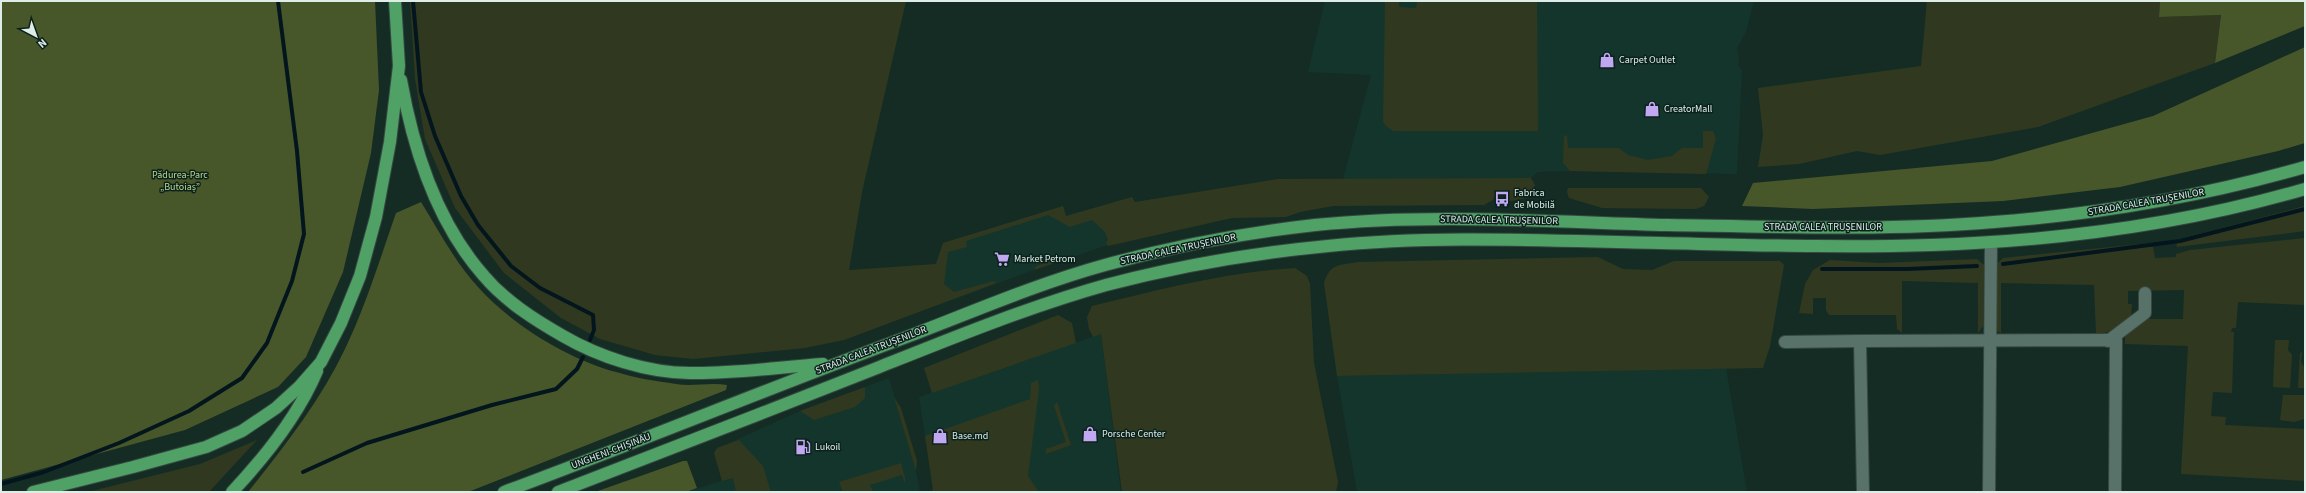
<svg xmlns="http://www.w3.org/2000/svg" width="2306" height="493" font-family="'Source Sans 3',sans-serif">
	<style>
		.built { fill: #14352c }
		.green { fill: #30391f }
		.forest { fill: #48572a }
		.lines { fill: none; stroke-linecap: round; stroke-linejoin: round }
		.stream { stroke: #04161d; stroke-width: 4 }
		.minor-casing { stroke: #364842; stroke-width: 14 }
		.trunk-casing { stroke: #364842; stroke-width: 14 }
		.minor { stroke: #587169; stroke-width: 12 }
		.trunk { stroke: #50a166; stroke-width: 12 }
		.labels { text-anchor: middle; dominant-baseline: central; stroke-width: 3; stroke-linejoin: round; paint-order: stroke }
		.poi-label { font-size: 10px; fill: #dfede8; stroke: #0b221c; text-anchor: start }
		.park-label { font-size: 10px; fill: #bed78f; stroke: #0b221c }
		.street-label { font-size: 10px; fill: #dfede8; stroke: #0b221c }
	</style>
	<rect width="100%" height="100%" fill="#152c25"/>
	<!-- built -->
	<g class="built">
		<polygon points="1325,1 1754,1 1746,32 1737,48 1739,58 1738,66 1742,70 1737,174 1570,171 1538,172 1531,178 1343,179 1371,75 1308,72"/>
		<polygon points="1132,197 1149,235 1105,246 1034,270 933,307 928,289 943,243 1063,206 1066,216"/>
		<polygon points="1101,334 1121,492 934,492 919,397"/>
		<polygon points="1726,368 1747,492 1357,492 1337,376"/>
		<polygon points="889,378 916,471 920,492 686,492 733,477 725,445 800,411"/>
	</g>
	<!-- green -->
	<g class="green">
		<path d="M410,1H906L862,192L849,270L936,264L943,243L1063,206L1066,216L1132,197L1135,202L1278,179L1531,178L1535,185C1530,199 1522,200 1509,201L1508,195H1495L1493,200L1484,205L1333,206L1300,212L1286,217L1232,218L1108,246L1106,243L1108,240L1105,232L1092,220L1070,227L1048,215L966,241L967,247L948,252L944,284L954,292L994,281L996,283L844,340L805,348L693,359L655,355L600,339L561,318L504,273L455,208L425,139L415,79Z"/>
		<polygon points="1385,1 1399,1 1399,7 1416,8 1417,1 1537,1 1538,131 1393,131 1385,125 1383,121"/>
		<polygon points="1927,1 2160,1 2159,17 2221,15 2215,63 2038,127 1880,155 1857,151 1799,164 1758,167 1763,135 1758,88 1921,66"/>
		<polygon points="1703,131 1713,131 1716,139 1706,174 1570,171 1563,163 1564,135 1567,136 1568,148 1619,148 1628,155 1648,160 1672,156 1682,148 1703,148"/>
		<polygon points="1568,188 1701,188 1709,197 1704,206 1696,209 1602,208 1569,198 1567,192"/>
		<polygon points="2305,206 2305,231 2177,247 2176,240"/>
		<path d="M2305,238V305L2238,302L2236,328H2232L2231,332H2234L2232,393L2213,392L2211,416L2226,417L2225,425L2305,429V481L2181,474L2188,346L2125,344V333L2146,319H2183L2184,290L2128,291V304H2132L2131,317C2121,324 2110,335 2096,334L2094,285L2001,283V333L1996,330V265L2003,258L2150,243V247H2153L2155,258L2176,257V254L2190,250Z"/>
		<polygon points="1064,257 1067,259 1034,270 1036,266"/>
		<path d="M1598,257L1623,269L1652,270L1674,261H1780L1784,265L1770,346L1763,368L1337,376L1324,283C1330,263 1340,265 1359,262Z"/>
		<polygon points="1977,259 1984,265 1983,326 1978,333 1978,283 1902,281 1902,333 1897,329 1896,315 1829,315 1826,310 1826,298 1813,298 1813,314 1799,313 1805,284 1813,270 1830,260 1879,263"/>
		<path d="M1295,268L1307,276L1310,284L1314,363L1338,482L1336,492H1122L1101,334L1093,337L1089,329L1087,317L1092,306C1159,290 1226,272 1295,268Z"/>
		<polygon points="1058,315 1072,323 1076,343 932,393 924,368"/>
		<polygon points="2275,340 2289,340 2288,350 2292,355 2290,388 2273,387"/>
		<polygon points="2302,352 2301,362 2305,369 2305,388 2298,388 2300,353"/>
		<polygon points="1038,380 1039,390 1028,476 1039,492 929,492 933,490 925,436 1030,399 1031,383"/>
		<polygon points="865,387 865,398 855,407 814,420 800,411"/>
		<polygon points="2283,395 2305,395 2304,419 2294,422 2280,420"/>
		<polygon points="894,397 901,408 917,461 916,471"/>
		<polygon points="1057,402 1071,445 1046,454 1046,449 1066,442 1054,406"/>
		<polygon points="257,440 209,492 88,492 200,464"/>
		<polygon points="739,440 763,466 771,492 736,492 733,478 722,481 714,453 717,448"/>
		<polygon points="901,463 905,478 905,484 902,475 870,485 873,492 843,492 839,482"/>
	</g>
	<!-- forest -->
	<g class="forest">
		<polygon points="1,1 375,1 379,90 371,153 343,272 306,357 278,387 185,430 1,480"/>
		<polygon points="2160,1 2305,1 2305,26 2215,63 2221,15 2159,17"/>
		<polygon points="2305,47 2305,143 2278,151 2120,187 2003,201 1813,209 1742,206 1753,183 1992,161 2153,116"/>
		<path d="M421,202C439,231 455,262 478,287C512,325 568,359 616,372C635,378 656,381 676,384C692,387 710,382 727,385L726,390L468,492H248C284,447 320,401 345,349C366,305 380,259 396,213Z"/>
		<polygon points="683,461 687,461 697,488 686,492 595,492"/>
	</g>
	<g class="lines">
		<!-- stream -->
		<g class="stream">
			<polyline points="413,1 421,92 435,136 461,196 478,225 511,266 540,288 593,315 594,330 590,340"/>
			<polyline points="2003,264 2180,241 2305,209"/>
			<polyline points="1822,269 1907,269 1977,266"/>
			<polyline points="303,472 367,443 492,405 556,389 577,369 583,357"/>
			<polyline points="1,484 44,472 119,443 189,411 242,378 267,343 292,281 304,234 297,151 278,1"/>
		</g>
		<!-- minor casing -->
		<g class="minor-casing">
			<g id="minor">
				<polyline points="2108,341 2145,313 2145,293"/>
				<polyline points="1785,342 1860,341"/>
				<polyline points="1863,492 1860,341 2116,340 2115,492"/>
				<polyline points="1989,492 1991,242"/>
			</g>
		</g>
		<!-- trunk casing -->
		<g class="trunk-casing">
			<g id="trunk">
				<path d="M401,80C413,148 437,223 484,276C505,301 535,320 563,336C599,357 648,373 690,373C733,374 780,367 823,364"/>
				<polyline points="33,492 133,467 206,447 242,431 276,408 299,387 321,362 341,323 360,276 376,217 390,142 399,66 395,1"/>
				<path d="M232,492C265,457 298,416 317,371"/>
				<path d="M504,492C638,442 770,388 904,338C970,313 1036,284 1105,265C1174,246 1244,233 1315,225C1432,213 1551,222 1668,225C1777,227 1886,231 1994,222C2099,214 2204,196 2305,167"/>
				<path d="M558,492C664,451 771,410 877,368C952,338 1028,307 1106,285C1178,266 1254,253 1328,246C1439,235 1550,241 1661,243C1751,245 1841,248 1931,245C2057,241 2185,224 2305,189"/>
			</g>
		</g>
		<!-- minor -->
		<use href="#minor" class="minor"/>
		<!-- trunk -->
		<use href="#trunk" class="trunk"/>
	</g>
	<!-- icons -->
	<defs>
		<g id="shop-bare" transform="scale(1.2)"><path d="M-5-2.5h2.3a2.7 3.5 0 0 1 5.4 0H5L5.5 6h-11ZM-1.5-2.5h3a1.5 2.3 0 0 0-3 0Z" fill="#c1a8f3" stroke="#0b221c" stroke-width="2.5" paint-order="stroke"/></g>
		<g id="bus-bare" transform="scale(1.2)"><path d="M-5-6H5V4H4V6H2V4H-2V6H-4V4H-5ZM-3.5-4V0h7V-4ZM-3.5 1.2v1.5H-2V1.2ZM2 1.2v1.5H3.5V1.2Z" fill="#c1a8f3" stroke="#0b221c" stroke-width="2.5" paint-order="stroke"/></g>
		<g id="supermarket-bare" transform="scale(1.2)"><path d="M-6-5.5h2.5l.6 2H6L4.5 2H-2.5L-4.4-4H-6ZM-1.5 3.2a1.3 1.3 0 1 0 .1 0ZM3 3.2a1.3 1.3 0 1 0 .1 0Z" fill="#c1a8f3" stroke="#0b221c" stroke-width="2.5" paint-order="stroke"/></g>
		<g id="fuel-bare" transform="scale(1.2)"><path d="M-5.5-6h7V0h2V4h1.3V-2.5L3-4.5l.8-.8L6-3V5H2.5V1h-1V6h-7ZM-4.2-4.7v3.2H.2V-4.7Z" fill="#c1a8f3" stroke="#0b221c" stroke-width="2.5" paint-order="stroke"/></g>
	</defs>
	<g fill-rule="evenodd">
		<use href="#shop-bare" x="1607" y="60"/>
		<use href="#shop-bare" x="1652" y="109"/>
		<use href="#bus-bare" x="1502" y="199"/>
		<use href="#supermarket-bare" x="1002" y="259"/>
		<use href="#shop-bare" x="1090" y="434"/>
		<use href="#shop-bare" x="940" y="436"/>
		<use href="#fuel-bare" x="803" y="447"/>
	</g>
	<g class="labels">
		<!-- poi labels -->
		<g class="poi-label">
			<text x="1619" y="60">Carpet Outlet</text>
			<text x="1664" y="109">CreatorMall</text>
			<text x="1514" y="193">Fabrica<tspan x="1514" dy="12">de Mobilă</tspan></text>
			<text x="1014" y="259">Market Petrom</text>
			<text x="1102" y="434">Porsche Center</text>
			<text x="952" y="436">Base.md</text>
			<text x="815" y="447">Lukoil</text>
		</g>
		<!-- park labels -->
		<g class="park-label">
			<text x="180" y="175">Pădurea-Parc<tspan x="180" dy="12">„Butoiaș”</tspan></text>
		</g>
		<!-- street labels -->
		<g class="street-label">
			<text transform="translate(2146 202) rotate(-10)">STRADA CALEA TRUȘENILOR</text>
			<text transform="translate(1499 220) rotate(1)">STRADA CALEA TRUȘENILOR</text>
			<text x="1823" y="227">STRADA CALEA TRUȘENILOR</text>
			<text transform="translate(1178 249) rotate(-12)">STRADA CALEA TRUȘENILOR</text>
			<text transform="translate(871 350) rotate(-21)">STRADA CALEA TRUȘENILOR</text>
			<text transform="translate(611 451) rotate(-21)">UNGHENI-CHIȘINĂU</text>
		</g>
	</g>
	<!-- border -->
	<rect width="2306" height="493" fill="none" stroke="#dfede8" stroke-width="4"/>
	<!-- north arrow -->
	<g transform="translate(36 36) rotate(139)" stroke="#0b221c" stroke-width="3" paint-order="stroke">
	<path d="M0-3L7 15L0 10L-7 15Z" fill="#dfede8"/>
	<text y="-6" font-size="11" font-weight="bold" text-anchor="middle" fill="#dfede8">N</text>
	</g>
</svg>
